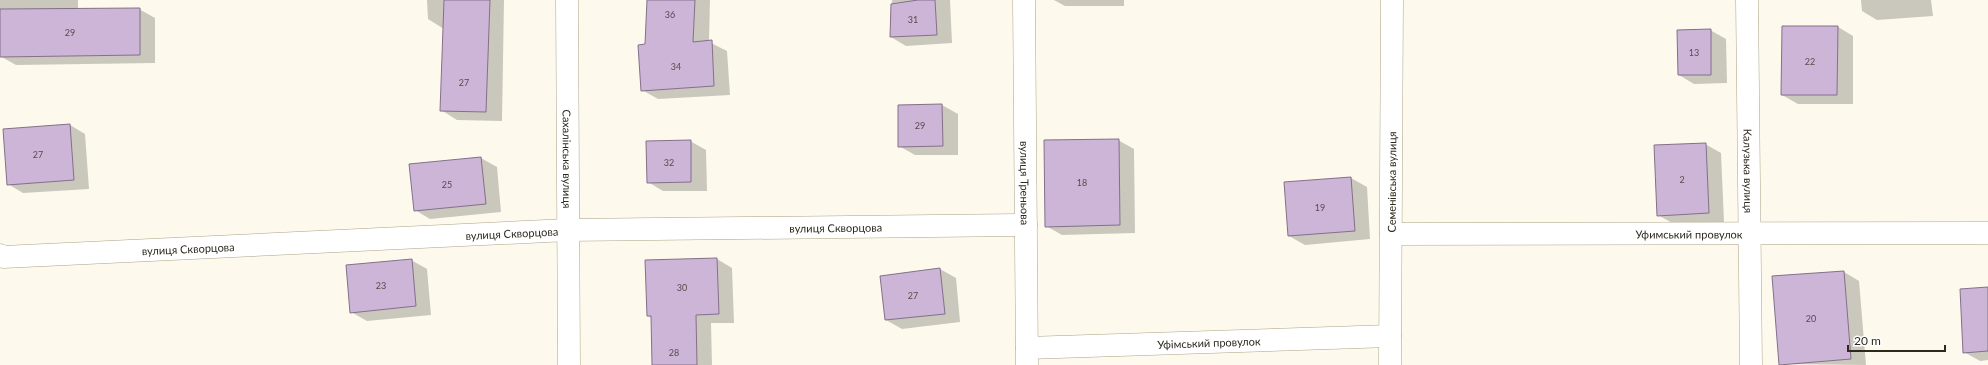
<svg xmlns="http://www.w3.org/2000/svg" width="1988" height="365" font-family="Lato,sans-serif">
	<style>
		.shadow { fill: #0003 }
		.building { fill: #cdb5d8; stroke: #827189 }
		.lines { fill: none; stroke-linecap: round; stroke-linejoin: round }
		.minor-casing { stroke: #aca386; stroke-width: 23 }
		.minor { stroke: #fff; stroke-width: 22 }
		.labels { text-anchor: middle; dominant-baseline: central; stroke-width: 3; stroke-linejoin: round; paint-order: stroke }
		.number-label { font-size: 9px; fill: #554c4c }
		.street-label { font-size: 11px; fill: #2d291e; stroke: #fff }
	</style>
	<rect width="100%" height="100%" fill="#fdf9ed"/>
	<!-- shadow -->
	<g class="shadow">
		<polygon points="0,0 78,0 78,9 139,9 155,18 155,63 16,65 0,56"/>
		<polygon points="427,0 504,0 502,121 457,120 441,110 444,29 428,19"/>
		<polygon points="648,0 710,0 709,42 727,51 730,95 658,99 642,90"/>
		<polygon points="892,0 950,0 952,43 906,46 891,37"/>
		<polygon points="1054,0 1124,0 1124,6 1065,6"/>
		<polygon points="1861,0 1931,0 1933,16 1877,20 1862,11"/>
		<polygon points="1838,27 1853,36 1853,104 1798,104 1782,95"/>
		<polygon points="1710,30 1726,39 1727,83 1694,84 1679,75"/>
		<polygon points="942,105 958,114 958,155 915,155 899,146 899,106"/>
		<polygon points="70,125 85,134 89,189 23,193 8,184"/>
		<polygon points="1118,140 1134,149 1135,233 1062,235 1046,226"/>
		<polygon points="690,141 706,150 707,191 663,191 648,182"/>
		<polygon points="1705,144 1721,153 1724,222 1674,224 1658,215"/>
		<polygon points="481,158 497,167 501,212 430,219 415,210"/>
		<polygon points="1351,178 1367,187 1370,239 1305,245 1289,236 1285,183"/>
		<polygon points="717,259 732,268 734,323 711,323 712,365 653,365 652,318 648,316"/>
		<polygon points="411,260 427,269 431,315 367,321 351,312"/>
		<polygon points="940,269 956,278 960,322 902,329 886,320"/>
		<polygon points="1844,272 1859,281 1866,365 1780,364"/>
		<polygon points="1988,288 1988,360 1980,361 1964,352"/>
	</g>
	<!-- building -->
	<g class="building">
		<polygon points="444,0 490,0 486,112 440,111"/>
		<polygon points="647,0 695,0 693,42 712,40 714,86 641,91 638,45 645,44"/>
		<polygon points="918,0 935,0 937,35 890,37 891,4"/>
		<polygon points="140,8 140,55 0,57 0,9"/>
		<polygon points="1782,26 1838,26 1837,95 1781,95"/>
		<polygon points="1711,29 1711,75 1678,75 1677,30"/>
		<polygon points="942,104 943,146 898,147 898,105"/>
		<polygon points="70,124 74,180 7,185 3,129"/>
		<polygon points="1119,139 1120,225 1045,227 1044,140"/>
		<polygon points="691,140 691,182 647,183 646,141"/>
		<polygon points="1706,143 1709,213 1657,216 1654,145"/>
		<polygon points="481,157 486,204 414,211 409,164"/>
		<polygon points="1351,177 1355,231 1288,236 1284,182"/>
		<polygon points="717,258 719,314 696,315 697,365 652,365 651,316 647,316 645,260"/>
		<polygon points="412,259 416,306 350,313 346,265"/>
		<polygon points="940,268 945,314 885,320 880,276"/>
		<polygon points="1844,271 1851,359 1779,365 1772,276"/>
		<polygon points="1988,287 1988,351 1963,353 1960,289"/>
	</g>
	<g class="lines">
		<!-- minor casing -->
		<g class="minor-casing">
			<g id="minor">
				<path id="s1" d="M567,0L569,365"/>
				<path id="s2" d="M1024,0L1027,365"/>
				<path id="s3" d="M1747,0L1751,365"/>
				<path id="s4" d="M1391,234L1988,233"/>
				<path id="s5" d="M0,255L3,257L568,230L1026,225"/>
				<path id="s6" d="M1027,348L1390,336"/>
				<path id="s7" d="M1390,365L1392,0"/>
			</g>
		</g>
		<!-- minor -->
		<use href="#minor" class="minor"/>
	</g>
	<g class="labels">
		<!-- number labels -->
		<g class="number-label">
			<text x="670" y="14">36</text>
			<text x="913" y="19">31</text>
			<text x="70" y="32">29</text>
			<text x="1694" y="52">13</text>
			<text x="1810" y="61">22</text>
			<text x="676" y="66">34</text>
			<text x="464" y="82">27</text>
			<text x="920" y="125">29</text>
			<text x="38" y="154">27</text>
			<text x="669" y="162">32</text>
			<text x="1682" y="179">2</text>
			<text x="1082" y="182">18</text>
			<text x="447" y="184">25</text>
			<text x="1320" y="207">19</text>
			<text x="381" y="285">23</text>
			<text x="682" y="287">30</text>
			<text x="913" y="295">27</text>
			<text x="1811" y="318">20</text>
			<text x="674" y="352">28</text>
		</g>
		<!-- street labels -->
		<g class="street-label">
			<text stroke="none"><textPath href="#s1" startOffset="159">Сахалінська вулиця</textPath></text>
			<text stroke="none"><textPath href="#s3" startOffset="171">Калузька вулиця</textPath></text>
			<text stroke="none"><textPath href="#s2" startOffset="183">вулиця Треньова</textPath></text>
			<text stroke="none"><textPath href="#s7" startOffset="183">Семенівська вулиця</textPath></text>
			<text stroke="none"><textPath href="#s5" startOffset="837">вулиця Скворцова</textPath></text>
			<text stroke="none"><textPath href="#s5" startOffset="513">вулиця Скворцова</textPath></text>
			<text stroke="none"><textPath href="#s4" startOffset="298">Уфимський провулок</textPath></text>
			<text stroke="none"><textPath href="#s5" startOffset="189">вулиця Скворцова</textPath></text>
			<text stroke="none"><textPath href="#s6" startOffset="182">Уфімський провулок</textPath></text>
		</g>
	</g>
	<!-- scale -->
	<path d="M1848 345v6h97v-6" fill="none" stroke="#2d291e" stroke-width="2"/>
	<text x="1854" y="345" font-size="12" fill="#2d291e" stroke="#ffffff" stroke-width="3" paint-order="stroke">20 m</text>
</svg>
